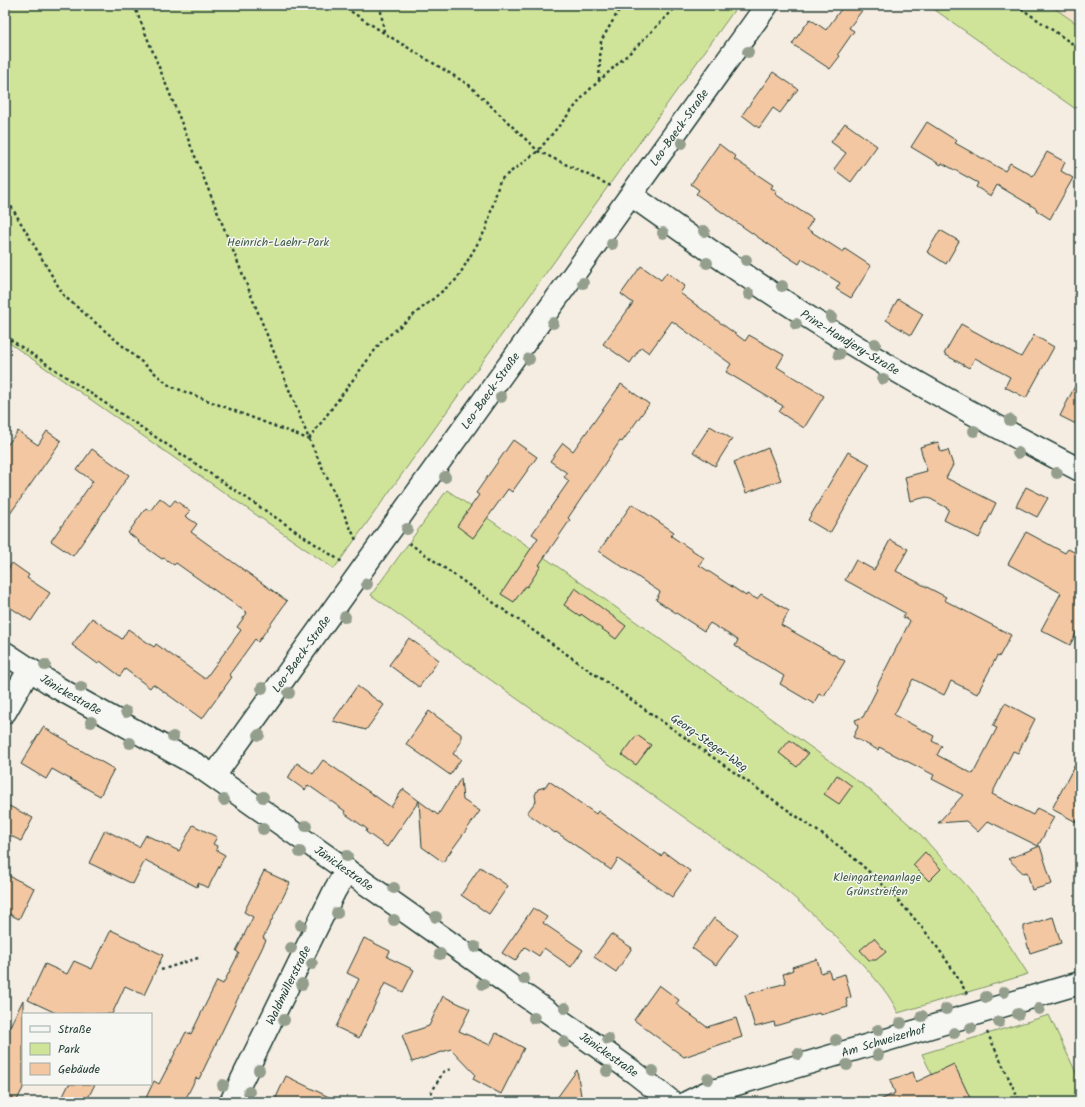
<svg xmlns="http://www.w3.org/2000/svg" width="1085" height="1107" font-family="Kalam,sans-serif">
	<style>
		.built { fill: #f5e2cf }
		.green { fill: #d0e499; stroke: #789066 }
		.building { fill: #f4c7a3; stroke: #1f3d34 }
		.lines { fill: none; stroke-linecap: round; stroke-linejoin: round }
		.minor-casing { stroke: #1f3d34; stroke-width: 25 }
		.path { stroke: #1f3d34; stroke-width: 2.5; stroke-dasharray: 3 3; stroke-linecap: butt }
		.minor { stroke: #f6f6f2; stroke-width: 22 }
		.tree { fill: #939e8d }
		.labels { text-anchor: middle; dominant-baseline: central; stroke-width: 3; stroke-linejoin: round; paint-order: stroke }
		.street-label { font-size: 12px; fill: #1f3d34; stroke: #f6f6f2 }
		.park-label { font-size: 12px; fill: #425e48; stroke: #f6f6f2 }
	</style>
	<rect width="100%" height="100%" fill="#f6ede2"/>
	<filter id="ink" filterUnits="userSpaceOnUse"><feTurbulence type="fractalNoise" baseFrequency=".025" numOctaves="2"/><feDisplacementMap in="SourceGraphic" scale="8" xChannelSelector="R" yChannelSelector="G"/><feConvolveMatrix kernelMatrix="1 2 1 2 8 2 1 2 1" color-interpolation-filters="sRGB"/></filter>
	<g filter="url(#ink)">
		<!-- built -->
		<polygon class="built" points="1050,5 1080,5 1080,26"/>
		<!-- green -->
		<g class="green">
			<polygon points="5,5 738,5 334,569 5,340"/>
			<polygon points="928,5 1050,5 1080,26 1080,112"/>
			<path d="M447,490L600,596L869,789L919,833L967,886L986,909L1028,974L898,1013C890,995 877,981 864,966C837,937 809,909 778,884L371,595Z"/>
			<polygon points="1049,1015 1080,1081 1080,1102 945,1102 922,1054"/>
		</g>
		<!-- building -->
		<g class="building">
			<polygon points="844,5 866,5 849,28 854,31 838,54 840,56 830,69 792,44 810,19 826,30"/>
			<polygon points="773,72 798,89 780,113 773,108 759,128 742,115"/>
			<polygon points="927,122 957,141 955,143 1005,171 1010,163 1033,176 1047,152 1065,162 1061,171 1073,178 1050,219 1036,210 1037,209 997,185 991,196 976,187 978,183 942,163 941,165 911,147"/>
			<polygon points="845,123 877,146 851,182 834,169 846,153 831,142"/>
			<polygon points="719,144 736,157 734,159 773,185 771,188 777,191 775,194 813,219 807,229 843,252 845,249 871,266 851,298 836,289 840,283 802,259 799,264 759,238 696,194 699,190 691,184"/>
			<polygon points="940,230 959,241 946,264 927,252"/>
			<polygon points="641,266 661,280 667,272 685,286 680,293 745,341 749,335 784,355 777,367 824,396 804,428 779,412 783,406 726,372 731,364 672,321 649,353 641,347 630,363 603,344 633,303 621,294"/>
			<polygon points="898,299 923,314 911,335 886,320"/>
			<polygon points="961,324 1021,357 1034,335 1054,347 1026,398 1005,387 1010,377 975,358 969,368 944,354"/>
			<polygon points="1080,376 1080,426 1060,416"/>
			<polygon points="621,384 649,404 622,442 620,441 568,518 570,520 539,565 541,566 527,587 525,586 514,602 501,594 538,538 532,534 569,481 564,477 567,473 550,461 563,443 573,451"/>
			<polygon points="710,426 732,439 715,466 693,452"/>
			<polygon points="18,431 38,445 47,431 61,441 5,521 5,448"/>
			<polygon points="513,440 537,457 512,492 508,489 473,538 457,526 479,495 476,493"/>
			<polygon points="938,442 941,452 948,450 953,465 946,478 996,503 979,538 944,520 949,509 927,497 910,501 905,477 927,471 920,447"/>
			<polygon points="768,448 781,480 746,493 734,462"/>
			<polygon points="92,449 129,475 73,556 51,541 93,481 77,470"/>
			<polygon points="848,452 870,464 830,533 808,520"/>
			<polygon points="1026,487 1048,498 1037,517 1016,506"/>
			<polygon points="160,498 170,506 175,500 190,511 185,516 197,524 191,532 287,601 258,642 255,639 229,675 232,677 202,719 153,684 150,688 125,669 120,676 100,661 98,664 72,645 92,618 122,639 128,629 154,647 156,644 205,679 241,630 237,627 247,613 176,563 174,565 164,558 162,559 138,542 139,541 128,533 146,508 150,511"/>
			<polygon points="632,504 674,532 671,536 704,558 699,565 746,596 747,594 757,599 761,594 789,611 781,625 845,661 824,696 819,693 814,704 780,684 784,676 735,646 738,640 710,623 704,631 656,600 660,592 599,551"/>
			<polygon points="1026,532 1065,553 1068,549 1080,555 1080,626 1070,645 1041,630 1061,593 1008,564"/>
			<polygon points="890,540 908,549 896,571 946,597 944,600 1011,635 999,657 997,656 977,694 951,681 944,695 913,679 894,715 934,736 932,741 942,746 937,755 973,774 997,728 993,726 1005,703 1035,719 1018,753 1013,751 992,794 1033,815 1037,808 1054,817 1038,846 988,821 978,832 966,821 938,823 963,795 932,779 934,775 879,747 878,750 853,737 858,727 855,720 863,717 877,689 876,688 910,621 903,617 905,613 845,580 856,560 874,570"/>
			<polygon points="12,563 29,575 27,578 50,593 31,621 5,604 5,574"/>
			<polygon points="575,588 626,626 616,639 581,614 580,616 564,605"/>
			<polygon points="409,638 439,660 419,687 389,665"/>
			<polygon points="357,686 384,705 366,730 333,721"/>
			<polygon points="429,711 461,734 461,742 453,754 461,759 450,775 406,744"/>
			<polygon points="43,727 69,742 68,743 114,769 100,796 52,769 46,779 21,764"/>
			<polygon points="637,735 651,745 636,765 622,755"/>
			<polygon points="790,740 808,754 797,767 779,753"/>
			<polygon points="1080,755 1080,824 1052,809"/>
			<polygon points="323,760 391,807 403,789 438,815 461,778 463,800 480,811 443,862 422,847 419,801 387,847 366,832 367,829 344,813 345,811 308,785 305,790 288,778 297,763 313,774"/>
			<polygon points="837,775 852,786 839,804 824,794"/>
			<polygon points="549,781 596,814 598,811 661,856 664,852 690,871 672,897 618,859 611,870 556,832 555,833 527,813 536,801 535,795 538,789 545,787"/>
			<polygon points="5,804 33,818 21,841 5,833"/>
			<polygon points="193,825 217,837 213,844 217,846 216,850 225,855 208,888 198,883 197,887 145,860 133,884 89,863 105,830 139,847 146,835 179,851"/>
			<polygon points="1040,846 1052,884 1032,890 1027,872 1023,873 1008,859"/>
			<polygon points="925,852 941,869 929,881 913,865"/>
			<polygon points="480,867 508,886 489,914 461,895"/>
			<polygon points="264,871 290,883 263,938 266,940 199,1079 196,1078 186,1098 195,1102 144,1102 154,1081 159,1084 186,1032 191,1034 217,981 223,984 239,953 236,951 253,917 244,912"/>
			<polygon points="5,874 34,888 19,919 5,912"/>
			<polygon points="533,908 547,917 543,923 583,950 571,967 544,948 539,956 525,947 515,961 502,953"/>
			<polygon points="1053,917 1061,943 1030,953 1024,934 1024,926"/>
			<polygon points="714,918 738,935 716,965 692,948"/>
			<polygon points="111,930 163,955 144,995 125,986 112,1014 58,1014 28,1000 45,964 67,974 74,961 92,969"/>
			<polygon points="611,934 632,948 616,972 594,957"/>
			<polygon points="364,938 390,951 387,957 414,970 403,992 385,983 359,1038 336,1027 359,979 347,973"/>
			<polygon points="874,938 886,952 876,960 869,960 860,950"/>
			<polygon points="817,959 821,973 829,970 831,978 845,974 851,997 846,999 848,1007 820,1015 819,1013 775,1026 774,1022 755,1027 745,995 786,983 783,974 793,970 792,967"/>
			<polygon points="659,985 679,1000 676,1004 707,1027 736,1018 742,1037 684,1057 634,1020"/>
			<polygon points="443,996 470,1009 459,1031 490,1045 496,1033 524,1048 501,1094 473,1079 475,1074 451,1049 412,1062 402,1035 429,1026"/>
			<polygon points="23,1000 23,1088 16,1102 5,1102 5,1036"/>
			<polygon points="954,1064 972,1102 876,1102 895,1093 890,1080 913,1072 916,1082"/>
			<polygon points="577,1070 582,1102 554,1102"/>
			<polygon points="286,1076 339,1102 274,1102"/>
			<polygon points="69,1084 95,1084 86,1102 60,1102"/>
		</g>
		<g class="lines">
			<!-- minor casing -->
			<g class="minor-casing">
				<g id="minor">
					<path id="s1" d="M631,195C702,245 772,296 847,341C923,388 1001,429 1080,470"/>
					<path id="s2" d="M5,653L58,688L197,765L635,1073L672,1102"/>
					<polyline points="5,712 29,670"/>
					<path id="s3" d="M214,776L767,5"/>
					<path id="s4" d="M231,1102L335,890L347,870"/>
					<path id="s5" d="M688,1102L706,1093L1080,983"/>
				</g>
			</g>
			<!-- path -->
			<g class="path">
				<polyline points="134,5 309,439 356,540"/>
				<polyline points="341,5 384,33 469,85 538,151 611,186"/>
				<polyline points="380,5 384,32"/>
				<polyline points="1016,5 1080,49"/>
				<polyline points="599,80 601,41 622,5"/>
				<polyline points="5,196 64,296 170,386 308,439"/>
				<polyline points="5,336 342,562"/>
				<polyline points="309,439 381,342 457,279 486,229 500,180 538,151 587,92 636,47 678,5"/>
				<path d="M409,543L843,849C892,890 936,937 967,994"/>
				<polyline points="161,970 201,957"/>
				<polyline points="987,1032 1020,1102"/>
				<polyline points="428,1099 443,1072 451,1069"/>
			</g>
			<!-- minor -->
			<use href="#minor" class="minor"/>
		</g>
		<!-- trees -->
		<g class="tree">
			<circle cx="748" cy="52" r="6"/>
			<circle cx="682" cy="143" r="6"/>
			<circle cx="704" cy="231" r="6"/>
			<circle cx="663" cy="233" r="6"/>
			<circle cx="612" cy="244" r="6"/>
			<circle cx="746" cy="260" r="6"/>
			<circle cx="707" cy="263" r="6"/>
			<circle cx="583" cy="283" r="6"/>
			<circle cx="782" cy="286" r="6"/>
			<circle cx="749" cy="294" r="6"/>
			<circle cx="831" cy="317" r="6"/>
			<circle cx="553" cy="323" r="6"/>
			<circle cx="796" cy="324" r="6"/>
			<circle cx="875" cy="344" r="6"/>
			<circle cx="839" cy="354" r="6"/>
			<circle cx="529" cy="359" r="6"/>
			<circle cx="883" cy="379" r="6"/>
			<circle cx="501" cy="397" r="6"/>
			<circle cx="1010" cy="420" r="6"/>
			<circle cx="974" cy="431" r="6"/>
			<circle cx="1018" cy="453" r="6"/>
			<circle cx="1057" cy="473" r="6"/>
			<circle cx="445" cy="477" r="6"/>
			<circle cx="407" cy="529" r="6"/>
			<circle cx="367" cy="584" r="6"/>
			<circle cx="345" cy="617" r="6"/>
			<circle cx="45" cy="665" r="6"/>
			<circle cx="81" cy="687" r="6"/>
			<circle cx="262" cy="688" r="6"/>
			<circle cx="289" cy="693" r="6"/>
			<circle cx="126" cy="712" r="6"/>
			<circle cx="91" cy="722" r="6"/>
			<circle cx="259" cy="735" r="6"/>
			<circle cx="173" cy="737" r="6"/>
			<circle cx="130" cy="743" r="6"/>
			<circle cx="263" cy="797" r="6"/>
			<circle cx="224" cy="800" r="6"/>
			<circle cx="306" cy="826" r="6"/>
			<circle cx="263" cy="829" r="6"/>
			<circle cx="300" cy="852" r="6"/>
			<circle cx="347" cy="856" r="6"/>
			<circle cx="394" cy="888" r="6"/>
			<circle cx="337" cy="913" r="6"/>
			<circle cx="436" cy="917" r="6"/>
			<circle cx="394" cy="920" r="6"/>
			<circle cx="301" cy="925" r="6"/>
			<circle cx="475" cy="947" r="6"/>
			<circle cx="291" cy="948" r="6"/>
			<circle cx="440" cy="954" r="6"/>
			<circle cx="312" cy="964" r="6"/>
			<circle cx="524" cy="979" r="6"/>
			<circle cx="302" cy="984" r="6"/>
			<circle cx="483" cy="984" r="6"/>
			<circle cx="1004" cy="992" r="6"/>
			<circle cx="986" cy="997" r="6"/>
			<circle cx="565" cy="1008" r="6"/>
			<circle cx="946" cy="1009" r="6"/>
			<circle cx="1039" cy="1009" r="6"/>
			<circle cx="1018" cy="1014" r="6"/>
			<circle cx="922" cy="1016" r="6"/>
			<circle cx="534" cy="1018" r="6"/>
			<circle cx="284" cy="1020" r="6"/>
			<circle cx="999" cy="1022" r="6"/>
			<circle cx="901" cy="1023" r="6"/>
			<circle cx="971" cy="1028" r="6"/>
			<circle cx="878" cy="1030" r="6"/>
			<circle cx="954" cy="1033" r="6"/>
			<circle cx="608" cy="1039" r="6"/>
			<circle cx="836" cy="1040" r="6"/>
			<circle cx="564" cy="1042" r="6"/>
			<circle cx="798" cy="1054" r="6"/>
			<circle cx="878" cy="1055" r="6"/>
			<circle cx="847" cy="1065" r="6"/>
			<circle cx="259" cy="1070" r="6"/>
			<circle cx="607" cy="1071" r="6"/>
			<circle cx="653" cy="1071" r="6"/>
			<circle cx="708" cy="1079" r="6"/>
			<circle cx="223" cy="1085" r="6"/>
			<circle cx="249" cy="1092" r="6"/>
		</g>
	</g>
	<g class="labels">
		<!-- street labels -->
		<g class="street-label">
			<text stroke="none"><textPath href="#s3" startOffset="798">Leo-Baeck-Straße</textPath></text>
			<text stroke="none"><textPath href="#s1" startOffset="264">Prinz-Handjery-Straße</textPath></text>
			<text stroke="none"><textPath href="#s3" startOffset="474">Leo-Baeck-Straße</textPath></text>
			<text stroke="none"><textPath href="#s3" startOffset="150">Leo-Baeck-Straße</textPath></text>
			<text stroke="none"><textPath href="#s2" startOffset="78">Jänickestraße</textPath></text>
			<text transform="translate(709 743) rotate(35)">Georg-Steger-Weg</text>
			<text stroke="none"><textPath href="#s2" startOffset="402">Jänickestraße</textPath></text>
			<text stroke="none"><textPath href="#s4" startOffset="130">Waldmüllerstraße</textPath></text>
			<text stroke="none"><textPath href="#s5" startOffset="205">Am Schweizerhof</textPath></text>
			<text stroke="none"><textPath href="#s2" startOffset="726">Jänickestraße</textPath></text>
		</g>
		<!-- park labels -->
		<g class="park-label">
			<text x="278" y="242">Heinrich-Laehr-Park</text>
			<text x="877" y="877">Kleingartenanlage<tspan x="877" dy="14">Grünstreifen</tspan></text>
		</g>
	</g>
	<!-- margin -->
	<rect width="1085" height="1107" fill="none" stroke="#f6f6f2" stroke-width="20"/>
	<rect x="10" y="10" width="1065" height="1087" fill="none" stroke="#1f3d34" stroke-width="1.5" filter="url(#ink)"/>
	<!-- legend -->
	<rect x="22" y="1013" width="130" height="72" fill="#f6f6f2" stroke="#a0aca6"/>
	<rect x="30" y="1026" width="20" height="6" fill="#f6f6f2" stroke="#a0aca6"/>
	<text x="58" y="1033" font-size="12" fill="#1f3d34">Straße</text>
	<rect x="30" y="1043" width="20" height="12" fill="#d0e499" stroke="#a0aca6"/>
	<text x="58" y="1053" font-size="12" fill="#1f3d34">Park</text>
	<rect x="30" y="1063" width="20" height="12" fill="#f4c7a3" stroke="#a0aca6"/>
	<text x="58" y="1073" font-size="12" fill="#1f3d34">Gebäude</text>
</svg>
